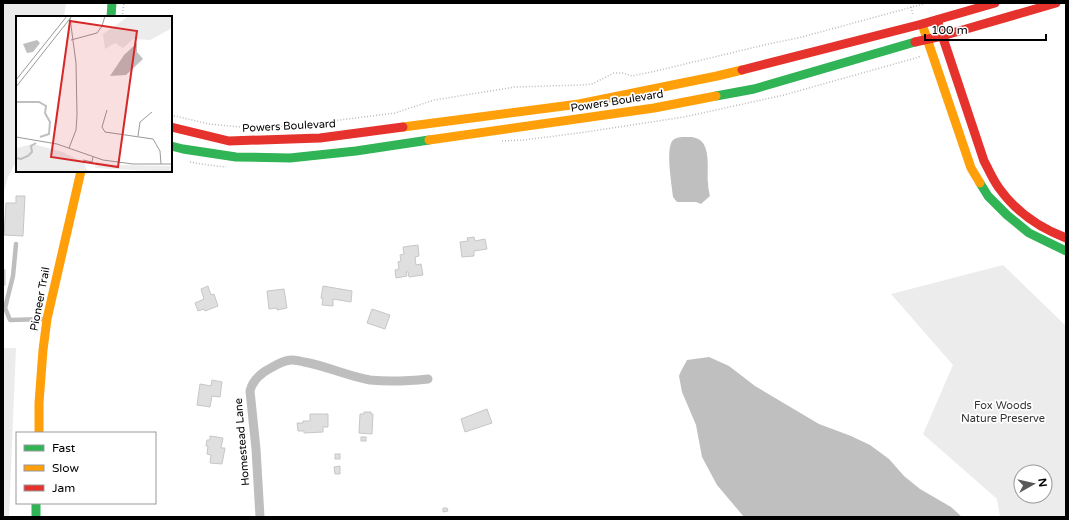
<svg xmlns="http://www.w3.org/2000/svg" width="1069" height="520" font-family="'Varela Round',sans-serif">
	<style>
		.green { fill: #ececec; fill-rule: evenodd }
		.water { fill: #bfbfbf }
		.building { fill: #dfdfdf; stroke: #c7c7c7 }
		.lines { fill: none; stroke-linecap: round; stroke-linejoin: round }
		.path { stroke: #b9b9b9; stroke-width: 1.5; stroke-dasharray: 1 2; stroke-linecap: butt }
		.lane { stroke: #bebebe; stroke-width: 4.5 }
		.street { stroke: #bebebe; stroke-width: 9 }
		.fast { stroke: #30b455; stroke-width: 9 }
		.slow { stroke: #ff9f0a; stroke-width: 9 }
		.jam { stroke: #e5322d; stroke-width: 9 }
		.labels { text-anchor: middle; dominant-baseline: central; stroke-width: 3.5; stroke-linejoin: round; paint-order: stroke }
		.street-label { font-size: 11px; fill: #000; stroke: #fff }
		.park-label { font-size: 11px; fill: #333; stroke: #fff }
		.inset-river { fill: none; stroke: #bfbfbf; stroke-width: 2 }
		.inset-road { fill: none; stroke: #999; stroke-width: 1 }
		.view { fill: #d62828; fill-opacity: 0.15; stroke: #d62828; stroke-width: 2 }
		.inset-edge { fill: none; stroke: #000; stroke-width: 2 }
	</style>
	<rect width="100%" height="100%" fill="#fff"/>
	<!-- green -->
	<g class="green">
		<polygon points="3,3 66,3 64,17 17,17 17,160 8,177 3,194"/>
		<path d="M1003,265L1066,326V517H1000L997,499L923,434L953,365L891,294ZM1021,472H1045V496H1021Z"/>
		<polygon points="3,348 16,348 9,517 3,517"/>
	</g>
	<!-- water -->
	<g class="water">
		<path d="M692,137C696,138 700,139 703,143C710,153 707,172 708,183C708,187 709,192 710,196L701,204L696,202H677L673,197C672,185 665,148 673,140C677,136 687,137 692,137Z"/>
		<polygon points="709,357 729,366 755,386 819,424 851,436 870,445 889,459 904,476 920,489 951,507 962,517 744,517 717,485 702,457 696,425 682,392 679,376 681,371 687,360"/>
	</g>
	<!-- building -->
	<g class="building">
		<polygon points="16,196 25,196 23,236 4,235 6,203 16,203"/>
		<polygon points="474,237 475,241 485,239 487,249 474,251 474,256 462,257 460,242 468,241 467,238"/>
		<polygon points="418,245 419,256 415,257 416,265 421,264 423,275 409,277 408,272 406,272 407,276 396,278 395,270 399,269 398,262 401,261 400,255 404,254 403,247"/>
		<rect x="3" y="270" width="2" height="15"/>
		<polygon points="208,286 211,295 214,294 218,306 205,311 204,309 198,311 195,303 204,299 201,289"/>
		<polygon points="323,286 352,291 351,302 333,299 333,306 322,305 323,299 321,298"/>
		<polygon points="284,289 287,308 277,310 277,308 269,309 267,291"/>
		<polygon points="372,309 390,315 385,329 367,323"/>
		<polygon points="212,380 222,382 220,397 212,396 210,407 197,405 200,384 211,386"/>
		<polygon points="487,409 492,423 465,432 461,419"/>
		<polygon points="364,412 371,412 371,414 373,414 372,434 359,433 360,414 364,414"/>
		<polygon points="310,414 328,414 328,427 323,427 323,432 304,433 304,431 298,431 297,423 303,423 303,421 310,421"/>
		<polygon points="210,436 223,438 221,448 225,448 222,464 210,463 211,455 207,454 208,446 206,446 207,440 210,440"/>
		<rect x="361" y="437" width="5" height="4"/>
		<rect x="335" y="454" width="5" height="5"/>
		<polygon points="340,466 340,474 335,474 334,467"/>
		<polygon points="443,508 447,508 448,511 443,512"/>
	</g>
	<g class="lines">
		<!-- path -->
		<g class="path">
			<polyline points="911,7 913,15"/>
			<polyline points="122,17 124,3"/>
			<polyline points="171,115 209,124 251,128 292,126 395,113 434,100 515,87 582,85 592,84 614,73 623,73 632,76 656,71 764,45 802,37 927,3"/>
			<polyline points="502,141 524,140 579,133 684,117 784,95 919,57 919,55"/>
			<polyline points="190,162 201,164 226,167"/>
		</g>
		<!-- lane -->
		<polyline class="lane" points="16,244 13,276 5,308 10,320 45,319"/>
		<!-- street -->
		<path class="street" d="M260,517L256,449L250,391C252,382 257,377 264,372C272,367 283,360 292,360C296,360 300,361 304,362C327,366 347,376 370,380C389,382 409,381 428,379"/>
		<!-- fast -->
		<g class="fast">
			<polyline points="111,17 112,3"/>
			<polyline points="716,96 754,89 915,42"/>
			<polyline points="171,146 183,149 236,157 290,158 356,151 429,140"/>
			<polyline points="980,183 988,196 1007,215 1029,233 1066,251"/>
			<polyline points="36,503 36,517"/>
		</g>
		<!-- slow -->
		<g class="slow">
			<polyline points="922,24 971,168 980,183"/>
			<polyline points="403,127 579,104 717,76 742,70"/>
			<polyline points="429,140 654,108 716,96"/>
			<polyline points="39,433 39,403 43,350 47,319 81,171"/>
		</g>
		<!-- jam -->
		<g class="jam">
			<path d="M937,20L984,161C989,170 993,180 999,188C1016,212 1040,228 1066,238"/>
			<polyline points="915,42 942,36 1056,3"/>
			<polyline points="742,70 922,24 995,3"/>
			<polyline points="171,127 229,141 320,138 403,127"/>
		</g>
	</g>
	<g class="labels">
		<!-- street labels -->
		<g class="street-label">
			<text transform="translate(617 101) rotate(-9)">Powers Boulevard</text>
			<text transform="translate(289 126) rotate(-3)">Powers Boulevard</text>
			<text transform="translate(40 299) rotate(-79)">Pioneer Trail</text>
			<text transform="translate(242 442) rotate(-95)">Homestead Lane</text>
		</g>
		<!-- park labels -->
		<g class="park-label">
			<text x="1003" y="405">Fox Woods<tspan x="1003" dy="13">Nature Preserve</tspan></text>
		</g>
	</g>
	<!-- overview -->
	<g transform="translate(16 16)">
		<rect width="156" height="156" fill="#fff"/>
		<path d="M113,0H156V12L134,24L117,23L107,32L99,27L89,33L87,18ZM17,128L47,136L69,147L70,153L74,155L111,156H0V132ZM80,146L101,149L156,150V156L79,152Z" fill="#ececec"/>
		<path d="M21,24L24,27L17,36L11,37L7,28ZM121,27V36L127,43L110,59L94,60L108,39Z" fill="#bfbfbf"/>
		<path class="inset-river" d="M0,86H23L30,90L29,97L34,106L33,118L24,121M0,142L5,143L12,140L16,136L15,130L20,127"/>
		<path class="inset-road" d="M55,24L81,17L86,10L89,0M0,64L51,0M0,71L56,0M91,94L86,111L89,116L137,123L144,135L145,148M122,120L124,106L136,96M0,121L41,128L87,144L117,148H156M53,132L60,114L61,99L60,47L54,2M67,144L76,146L77,141"/>
		<path class="view" d="M54,5L121,15L102,151L35,141Z"/>
		<rect width="156" height="156" class="inset-edge"/>
	</g>
	<!-- border -->
	<rect width="1069" height="520" fill="none" stroke="#000000" stroke-width="8"/>
	<!-- legend -->
	<rect x="16" y="432" width="140" height="72" fill="#ffffff" stroke="#999999"/>
	<rect x="24" y="445" width="20" height="6" fill="#30b455" stroke="#999999"/>
	<text x="52" y="452" font-size="12" fill="#000000">Fast</text>
	<rect x="24" y="465" width="20" height="6" fill="#ff9f0a" stroke="#999999"/>
	<text x="52" y="472" font-size="12" fill="#000000">Slow</text>
	<rect x="24" y="485" width="20" height="6" fill="#e5322d" stroke="#999999"/>
	<text x="52" y="492" font-size="12" fill="#000000">Jam</text>
	<!-- north arrow -->
	<g transform="translate(1033 484) rotate(82)"><circle r="19" fill="#ffffff" stroke="#999999"/>
	<path d="M0-3L7 15L0 10L-7 15Z" fill="#595959"/>
	<text y="-6" font-size="11" font-weight="bold" text-anchor="middle" fill="#000000">N</text>
	</g>
	<!-- scale -->
	<path d="M925 34v6h121v-6" fill="none" stroke="#000000" stroke-width="2"/>
	<text x="931" y="34" font-size="12" fill="#000000" stroke="#ffffff" stroke-width="3" paint-order="stroke">100 m</text>
</svg>
